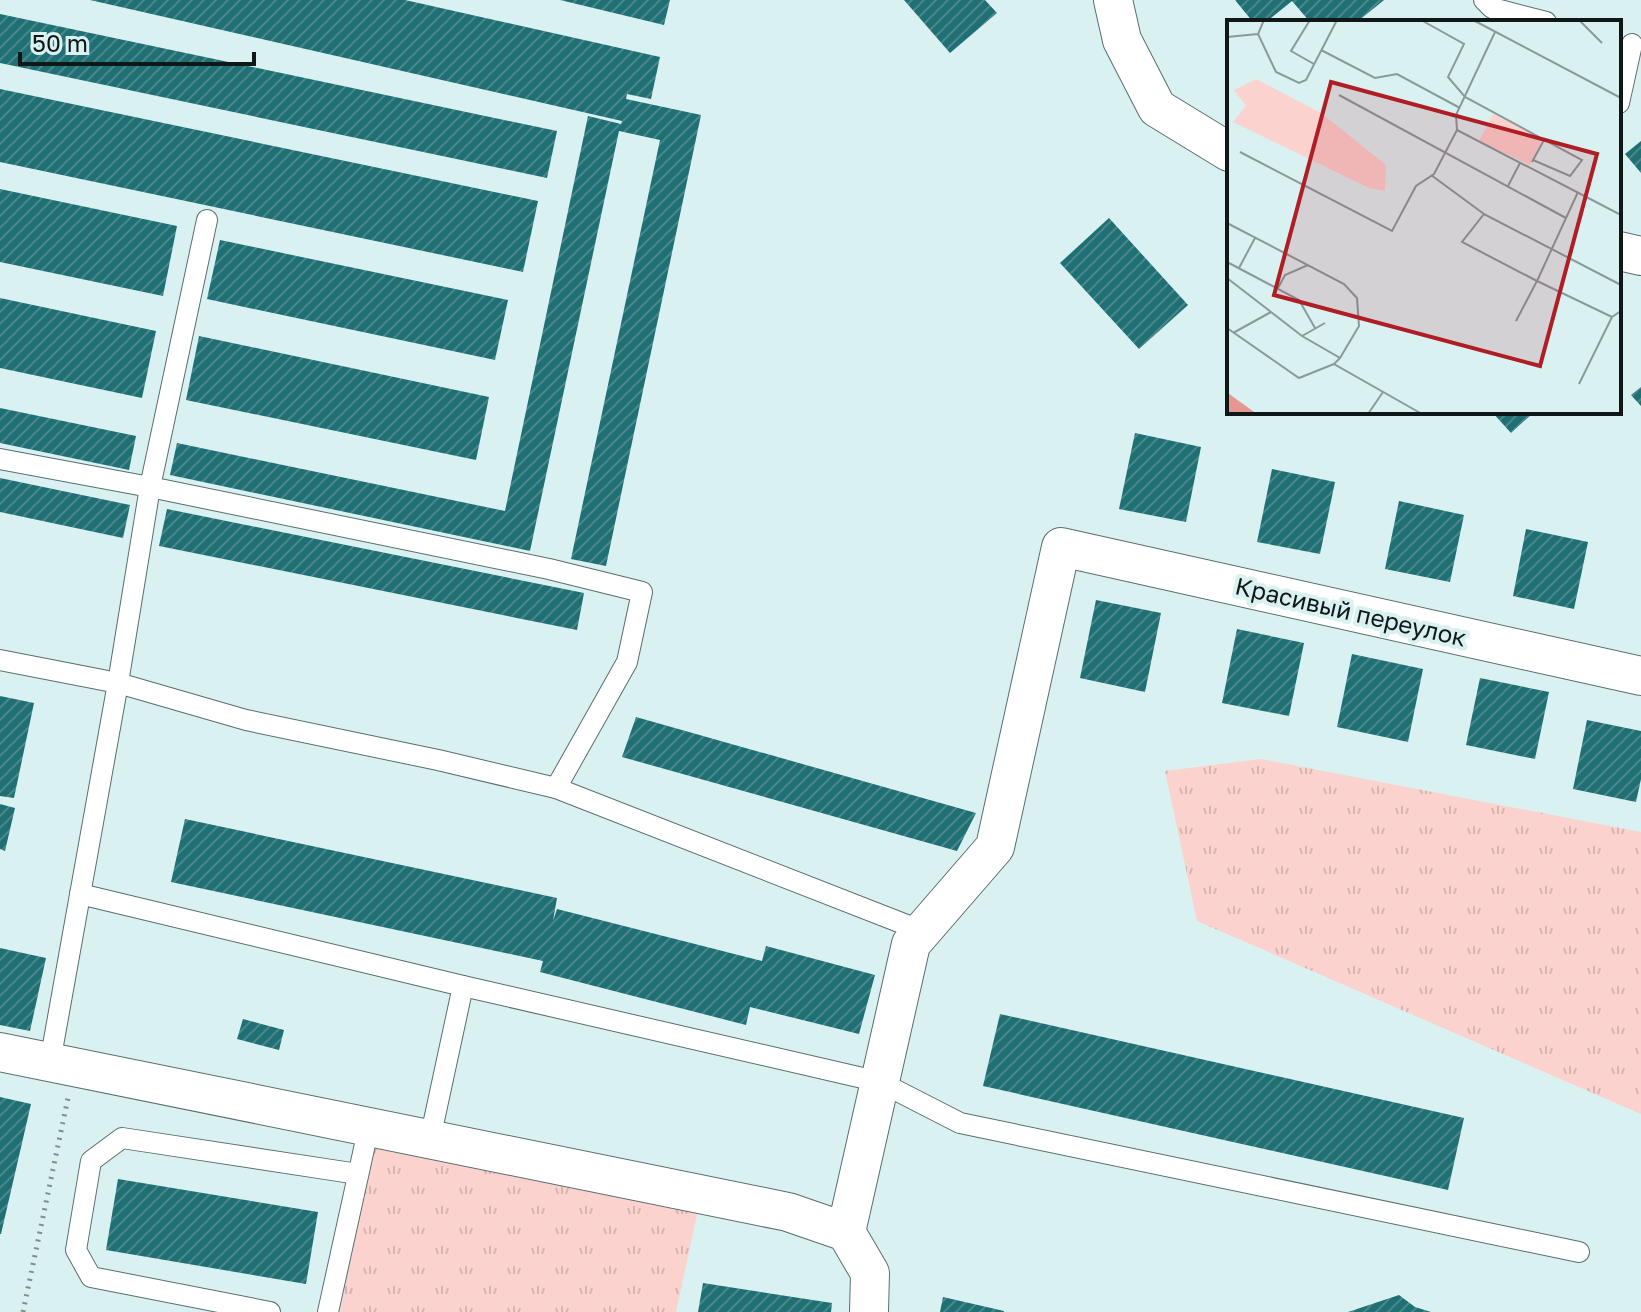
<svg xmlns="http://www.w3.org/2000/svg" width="1641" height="1312" font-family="'Golos Text',sans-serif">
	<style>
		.grass { fill: url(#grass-tufts) }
		.building { fill: url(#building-hatch) }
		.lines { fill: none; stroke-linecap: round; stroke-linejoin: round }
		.lane-casing { stroke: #596e6f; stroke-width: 22 }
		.street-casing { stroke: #596e6f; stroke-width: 40 }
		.path { stroke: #7f8f90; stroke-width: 5; stroke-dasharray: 2 6; stroke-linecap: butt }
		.lane { stroke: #fff; stroke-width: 20 }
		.street { stroke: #fff; stroke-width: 38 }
		.labels { text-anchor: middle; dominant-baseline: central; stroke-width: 8; stroke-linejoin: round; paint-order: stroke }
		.street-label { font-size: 24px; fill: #0f1717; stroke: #daf1f2 }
		.inset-road { fill: none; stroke: #899a9a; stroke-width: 2 }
		.view { fill: #af1d25; fill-opacity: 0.15; stroke: #af1d25; stroke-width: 4 }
		.inset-edge { fill: none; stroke: #0f1717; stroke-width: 4 }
	</style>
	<defs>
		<pattern id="grass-tufts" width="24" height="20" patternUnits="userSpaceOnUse" patternTransform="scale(2)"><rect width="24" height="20" fill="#fbd2ce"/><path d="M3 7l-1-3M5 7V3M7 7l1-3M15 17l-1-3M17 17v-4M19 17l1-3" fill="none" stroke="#d6b4b0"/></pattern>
		<pattern id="building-hatch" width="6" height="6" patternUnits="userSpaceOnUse" patternTransform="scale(2)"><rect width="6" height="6" fill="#1e7075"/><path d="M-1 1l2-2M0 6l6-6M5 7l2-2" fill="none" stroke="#4c8689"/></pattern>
	</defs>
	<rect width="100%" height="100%" fill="#daf1f2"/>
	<!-- grass -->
	<g class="grass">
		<polygon points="1261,759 1641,832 1641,1114 1197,921 1165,771"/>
		<polygon points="372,1143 700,1201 676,1312 340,1312"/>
	</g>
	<!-- building -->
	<g class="building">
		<polygon points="90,0 405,0 660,57 651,99 627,94 626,99 701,115 606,566 571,559 660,140 619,131 530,551 170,475 177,443 505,511 588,116 621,124 622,121"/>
		<polygon points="560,0 670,0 664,25"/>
		<polygon points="904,0 985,0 997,13 950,53"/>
		<polygon points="1235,0 1384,0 1357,22 1310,22 1292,1 1266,22 1253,22"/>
		<polygon points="0,14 557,131 547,178 0,63"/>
		<polygon points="0,89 538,201 523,272 0,162"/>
		<polygon points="1641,141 1641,173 1625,154"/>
		<polygon points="0,189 177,226 163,296 0,262"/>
		<polygon points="1109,218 1188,305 1139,349 1060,263"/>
		<polygon points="220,240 508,300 495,360 207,299"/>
		<polygon points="0,298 156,331 142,398 0,368"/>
		<polygon points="199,336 489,397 476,460 186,400"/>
		<polygon points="1641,387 1641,406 1631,395"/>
		<polygon points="0,408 136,436 129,470 0,443"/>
		<polygon points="1492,412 1534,412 1511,433"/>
		<polygon points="1135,433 1201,447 1186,522 1119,509"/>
		<polygon points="1272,469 1335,482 1320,554 1257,542"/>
		<polygon points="0,478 130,505 123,538 0,512"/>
		<polygon points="1399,501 1464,515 1450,582 1385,569"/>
		<polygon points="167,509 584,593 577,630 159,546"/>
		<polygon points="1526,529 1588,542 1574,609 1513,596"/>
		<polygon points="1096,600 1161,613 1145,692 1080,678"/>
		<polygon points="1237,629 1304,643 1289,716 1222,703"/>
		<polygon points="1352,654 1423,669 1408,742 1337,727"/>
		<polygon points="1480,678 1549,692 1535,759 1466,745"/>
		<polygon points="0,696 34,703 14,798 0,796"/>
		<polygon points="636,717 976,813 957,851 622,757"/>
		<polygon points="1587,720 1641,731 1641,779 1636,802 1573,789"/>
		<polygon points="0,804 15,808 5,851 0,849"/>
		<polygon points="185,819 557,898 553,921 557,909 762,961 766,946 875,975 859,1034 750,1007 746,1025 540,972 543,961 171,882"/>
		<polygon points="0,948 46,958 30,1031 0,1025"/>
		<polygon points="1000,1014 1464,1118 1448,1190 983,1086"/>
		<polygon points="243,1019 284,1030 279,1050 237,1039"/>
		<polygon points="0,1097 31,1104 1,1234 0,1234"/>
		<polygon points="118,1179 318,1212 306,1284 106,1250"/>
		<polygon points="703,1283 832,1303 831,1312 698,1312"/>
		<polygon points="1399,1295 1415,1307 1431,1312 1348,1312"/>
		<polygon points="943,1297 1004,1311 1004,1312 940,1312"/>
	</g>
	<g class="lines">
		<!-- lane casing -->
		<g class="lane-casing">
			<g id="lane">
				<polyline points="1484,0 1492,8 1546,22"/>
				<polyline points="1619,103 1632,44"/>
				<polyline points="0,459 150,487 118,683 50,1062"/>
				<polyline points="0,660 118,683 246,720 438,760 556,788 627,662 642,592 549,569 150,487 207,220"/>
				<polyline points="556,788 922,931"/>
				<polyline points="80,894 463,986 880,1082 960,1123 1579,1252"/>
				<polyline points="430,1139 463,986"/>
				<polyline points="270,1312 91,1277 76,1250 91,1161 122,1138 358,1174"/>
				<polyline points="328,1312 369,1126"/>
			</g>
		</g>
		<!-- street casing -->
		<g class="street-casing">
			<g id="street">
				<polyline points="1113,0 1122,40 1157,108 1229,152"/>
				<polyline points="1619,251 1641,256"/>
				<polyline points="0,1052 788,1212 846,1232 870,1273 869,1312"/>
				<polyline points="846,1232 911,944 995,847 1061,547 1641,676"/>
			</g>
		</g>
		<!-- path -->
		<polyline class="path" points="23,1312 68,1098"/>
		<!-- lane -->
		<use href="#lane" class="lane"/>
		<!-- street -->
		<use href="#street" class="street"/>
	</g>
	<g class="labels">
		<!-- street labels -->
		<g class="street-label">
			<text transform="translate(1351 611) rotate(13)">Красивый переулок</text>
		</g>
	</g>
	<!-- overview -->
	<g transform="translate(1227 20)">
		<rect width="394" height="394" fill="#daf1f2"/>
		<path d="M29,59L94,93L159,145L158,171L142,168L6,102L19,86L7,70ZM266,94L315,118L303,145L252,121Z" fill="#fbd2ce"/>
		<path d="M0,372L5,376L30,394H0Z" fill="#e59891"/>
		<path class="inset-road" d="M37,0L31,14L49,52L72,63L79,60L110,0M83,0L64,31L87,44M194,0L237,24L221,57L238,77L355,140L343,156L306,140M246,0L394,78M316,0H348M352,0L375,23M268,12L229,95L230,110L394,195M0,17L31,14M94,30L148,58L170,54L233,88M112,75L339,198M13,132L165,211L189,166L207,154L230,110M305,142L318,118M204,155L257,194M281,166L293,143M351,172L310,261L385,297M0,203L117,264L130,278L132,306L113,338M0,242L72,280L88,308M12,248L28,218M0,258L75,316L113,338L107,344L195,394M51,268L58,255L81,245M289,301L310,261L235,222L257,194L394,265M0,308L72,358L107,344M6,313L44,292M75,316L98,303M352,364L385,297L394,291M141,394L156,372"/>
		<path class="view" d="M104,62L370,134L313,346L47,275Z"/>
		<rect width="394" height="394" class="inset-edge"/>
	</g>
	<!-- scale -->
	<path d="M20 52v12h234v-12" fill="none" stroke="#0f1717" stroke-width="4"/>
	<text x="32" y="52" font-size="24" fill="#0f1717" stroke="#daf1f2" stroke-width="6" paint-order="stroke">50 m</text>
</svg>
